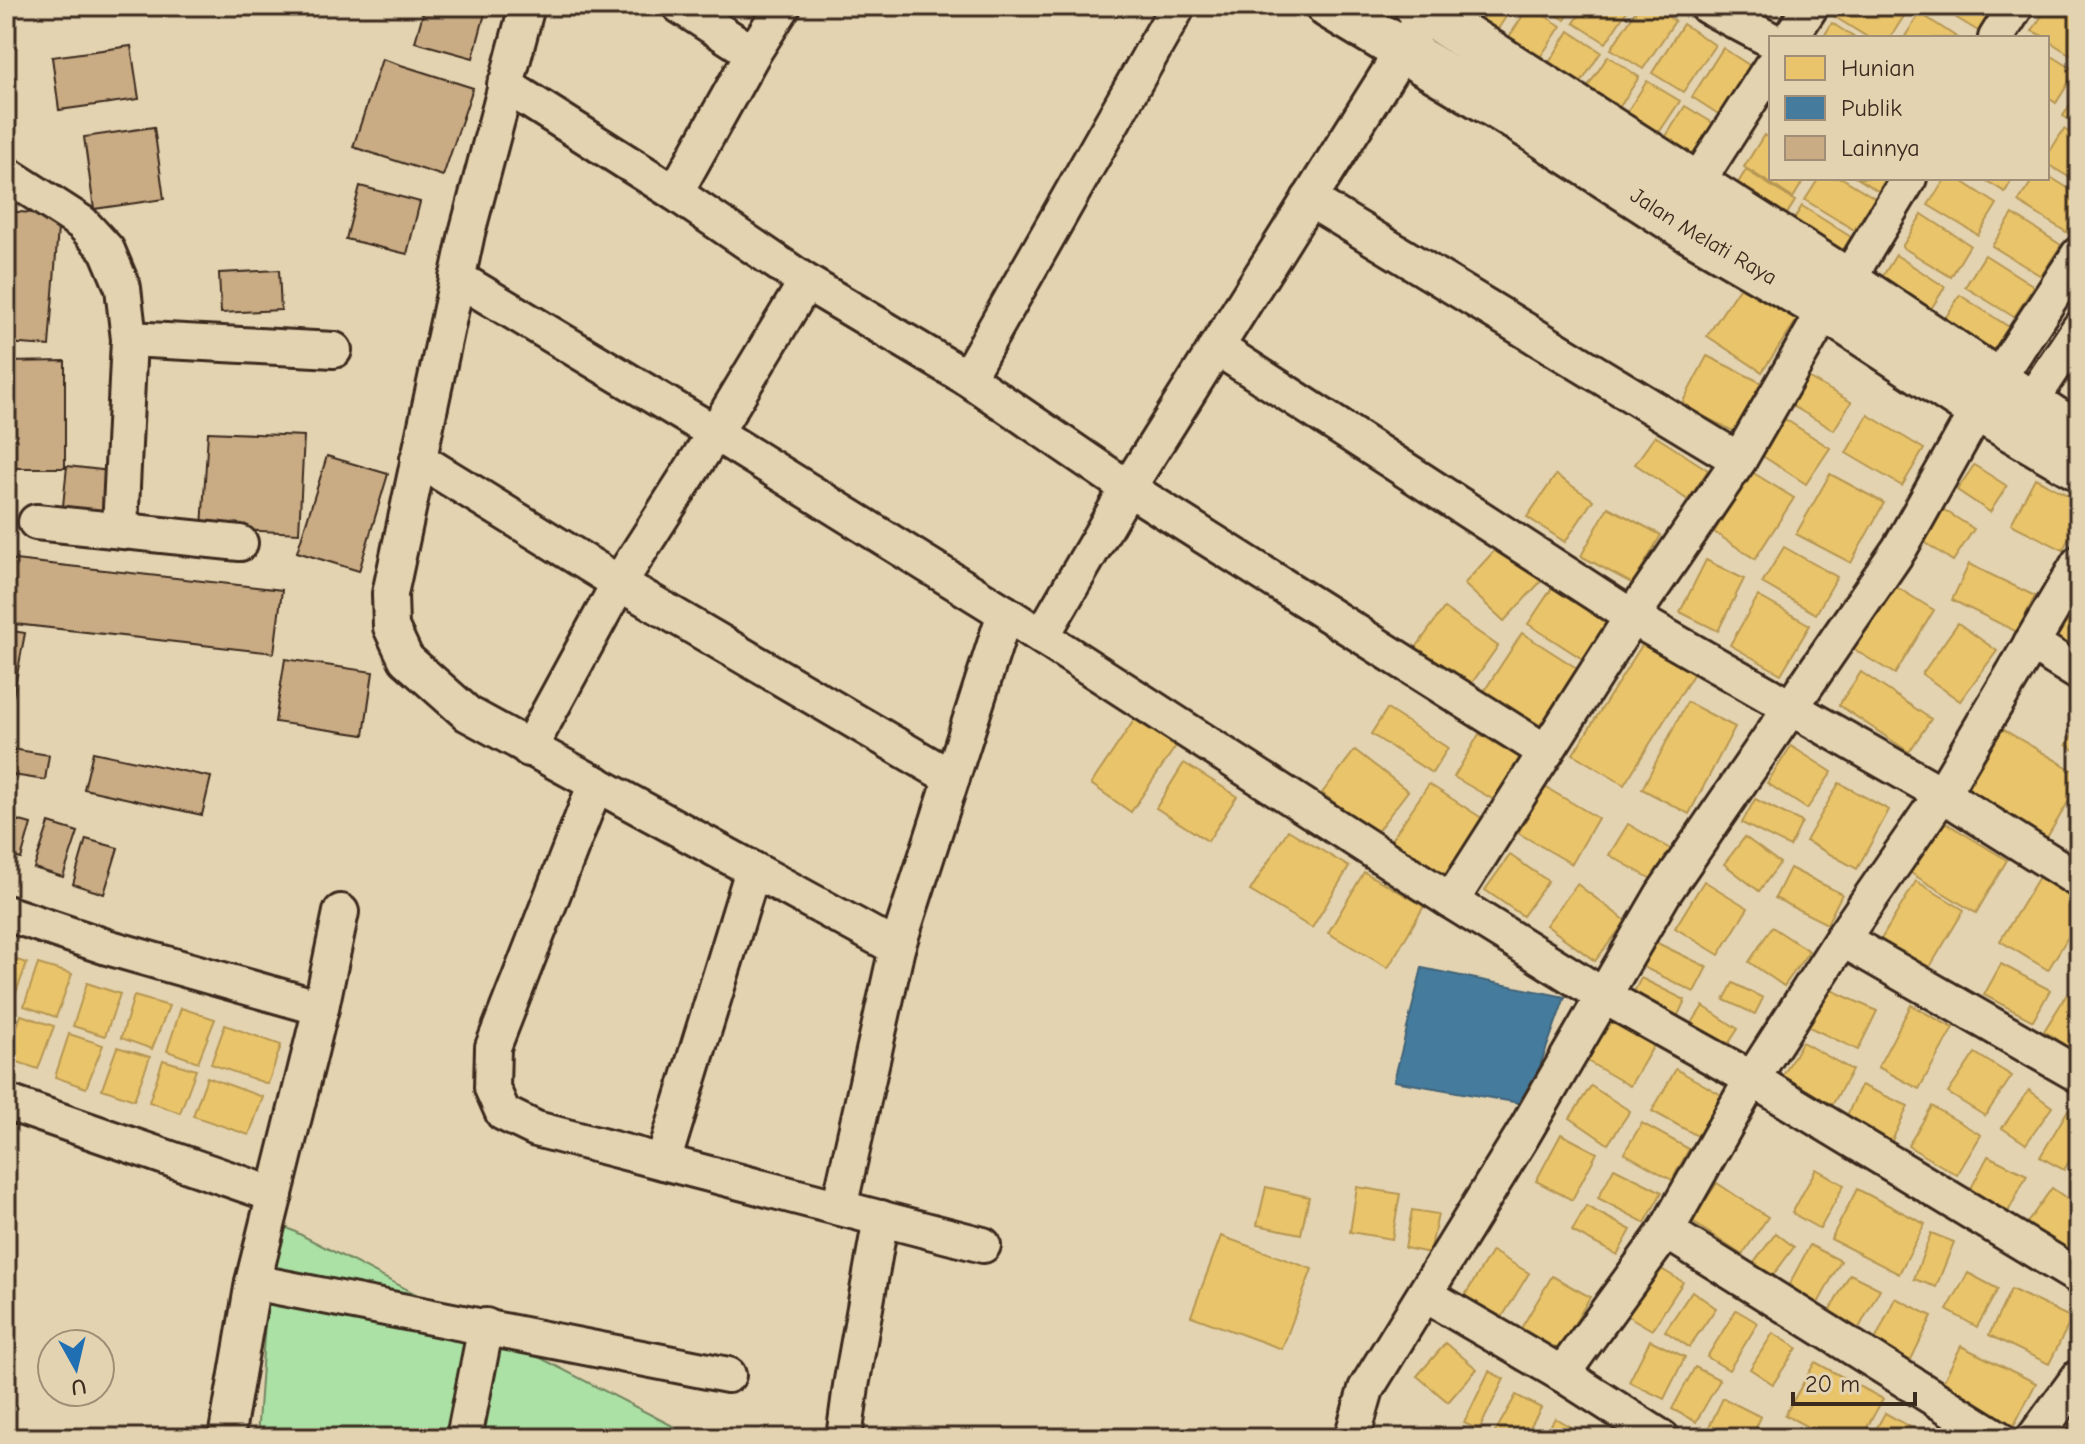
<svg xmlns="http://www.w3.org/2000/svg" width="2085" height="1444" font-family="'Comic Neue',sans-serif">
	<style>
		.green { fill: #abe1a4; stroke: #738661; stroke-width: 2 }
		.homes { fill: #e9c46a; stroke: #b59653; stroke-width: 2 }
		.public { fill: #457b9d; stroke: #426377; stroke-width: 2 }
		.building { fill: #c9ab84; stroke: #3b2a1e; stroke-width: 2 }
		.lines { fill: none; stroke-linecap: round; stroke-linejoin: round }
		.street-casing { stroke: #3b2a1e; stroke-width: 40 }
		.secondary-casing { stroke: #3b2a1e; stroke-width: 50 }
		.street { stroke: #e4d3b0; stroke-width: 34 }
		.secondary { stroke: #e4d3b0; stroke-width: 44 }
		.labels { text-anchor: middle; dominant-baseline: central; stroke-width: 8; stroke-linejoin: round; paint-order: stroke }
		.street-label { font-size: 22px; fill: #3b2a1e; stroke: #e4d3b0 }
	</style>
	<rect width="100%" height="100%" fill="#e4d3b0"/>
	<filter id="ink" filterUnits="userSpaceOnUse"><feTurbulence type="fractalNoise" baseFrequency=".0125" numOctaves="2"/><feDisplacementMap in="SourceGraphic" scale="16" xChannelSelector="R" yChannelSelector="G"/><feConvolveMatrix kernelMatrix="1 2 1 2 8 2 1 2 1" color-interpolation-filters="sRGB"/></filter>
	<g filter="url(#ink)">
		<!-- green -->
		<polygon class="green" points="272,1220 696,1438 257,1438"/>
		<!-- homes -->
		<g class="homes">
			<polygon points="1468,6 1513,6 1487,46 1455,26"/>
			<polygon points="1529,6 1561,26 1529,74 1498,54"/>
			<polygon points="1542,6 1574,6 1565,20"/>
			<polygon points="1585,6 1630,6 1606,43 1574,23"/>
			<polygon points="1639,6 1651,6 1675,21 1643,69 1611,49"/>
			<polygon points="1842,6 1888,6 1904,16 1890,38 1869,38 1835,17"/>
			<polygon points="1937,6 2001,6 1983,34"/>
			<polygon points="2048,6 2063,6 2079,16 2079,60 2047,40 2047,38 2032,31"/>
			<polygon points="1920,13 1958,38 1904,38"/>
			<polygon points="1832,23 1855,38 1823,38"/>
			<polygon points="1683,24 1715,45 1683,92 1652,73"/>
			<polygon points="1569,31 1601,52 1570,100 1538,80"/>
			<polygon points="1723,48 1755,69 1723,117 1692,97"/>
			<polygon points="2047,53 2076,71 2056,103 2047,97"/>
			<polygon points="1608,56 1639,77 1608,125 1576,105"/>
			<polygon points="1647,81 1680,101 1648,149 1616,129"/>
			<polygon points="2079,91 2079,125 2063,116"/>
			<polygon points="1685,106 1718,126 1685,175 1654,155"/>
			<polygon points="2064,129 2079,139 2079,183 2047,164 2047,156"/>
			<polygon points="1764,135 1771,140 1771,178 1805,178 1793,198 1744,167"/>
			<polygon points="1746,170 1795,201 1775,233 1726,202"/>
			<polygon points="2047,175 2079,195 2079,215 2068,233 2018,202 2034,178 2047,178"/>
			<polygon points="1819,178 1842,178 1875,198 1854,230 1805,200"/>
			<polygon points="1857,178 1887,178 1878,191"/>
			<polygon points="1946,178 1957,178 1997,204 1978,235 1928,205"/>
			<polygon points="1982,178 2013,178 2005,192"/>
			<polygon points="1802,206 1851,237 1831,269 1782,239"/>
			<polygon points="1922,214 1970,245 1951,277 1902,247"/>
			<polygon points="2013,214 2061,245 2041,276 1992,246"/>
			<polygon points="1896,255 1945,287 1925,318 1876,287"/>
			<polygon points="1985,255 2034,286 2014,317 1965,287"/>
			<polygon points="1745,279 1800,315 1762,372 1707,336"/>
			<polygon points="1960,295 2009,327 1988,359 1939,328"/>
			<polygon points="1707,356 1772,388 1747,438 1681,405"/>
			<polygon points="1806,376 1851,402 1834,430 1789,404"/>
			<polygon points="1868,415 1924,449 1902,486 1846,453"/>
			<polygon points="1785,419 1830,448 1806,484 1761,455"/>
			<polygon points="1655,436 1708,470 1688,500 1635,464"/>
			<polygon points="1974,465 2007,486 1990,512 1957,490"/>
			<polygon points="1752,472 1794,498 1755,559 1714,532"/>
			<polygon points="1830,474 1884,503 1851,563 1796,534"/>
			<polygon points="1556,475 1593,500 1565,542 1527,517"/>
			<polygon points="2035,478 2079,501 2079,517 2063,550 2011,524"/>
			<polygon points="1938,506 1974,529 1953,561 1917,537"/>
			<polygon points="1608,507 1661,535 1633,584 1581,556"/>
			<polygon points="1504,540 1545,577 1504,621 1464,584"/>
			<polygon points="1784,547 1837,577 1816,614 1762,583"/>
			<polygon points="1706,560 1744,579 1718,631 1680,612"/>
			<polygon points="1969,564 2035,596 2017,632 1952,600"/>
			<polygon points="1558,579 1621,620 1592,665 1528,624"/>
			<polygon points="1885,580 1934,610 1895,674 1846,645"/>
			<polygon points="2079,595 2079,650 2056,638"/>
			<polygon points="1758,596 1810,625 1781,674 1730,645"/>
			<polygon points="1444,608 1498,646 1467,690 1413,652"/>
			<polygon points="1958,623 1997,651 1960,701 1922,674"/>
			<polygon points="1522,633 1586,674 1543,740 1479,699"/>
			<polygon points="1649,634 1699,665 1624,785 1573,754"/>
			<polygon points="1861,672 1931,719 1909,752 1839,705"/>
			<polygon points="1687,702 1735,727 1689,814 1642,789"/>
			<polygon points="1387,709 1448,748 1432,773 1371,734"/>
			<polygon points="1137,716 1178,743 1131,812 1091,784"/>
			<polygon points="1989,721 2079,774 2079,784 2040,849 1946,792"/>
			<polygon points="2079,723 2079,753 2066,745"/>
			<polygon points="1479,734 1533,765 1508,808 1454,777"/>
			<polygon points="1791,746 1832,772 1807,809 1767,783"/>
			<polygon points="1355,750 1408,791 1375,834 1322,793"/>
			<polygon points="1184,763 1237,796 1208,841 1156,808"/>
			<polygon points="1839,783 1889,810 1857,869 1806,841"/>
			<polygon points="1429,784 1491,824 1450,883 1389,843"/>
			<polygon points="1545,787 1598,818 1572,864 1518,833"/>
			<polygon points="1755,799 1802,822 1790,847 1742,823"/>
			<polygon points="1938,818 2007,860 1976,913 1906,870"/>
			<polygon points="1628,824 1672,850 1655,881 1609,855"/>
			<polygon points="1288,830 1349,867 1312,928 1250,891"/>
			<polygon points="1745,837 1780,863 1759,891 1724,864"/>
			<polygon points="1510,855 1548,881 1523,916 1485,890"/>
			<polygon points="1790,868 1842,894 1827,924 1775,898"/>
			<polygon points="1364,872 1424,906 1388,968 1328,933"/>
			<polygon points="2039,877 2079,901 2079,919 2048,970 2000,941"/>
			<polygon points="1704,881 1748,908 1719,955 1675,928"/>
			<polygon points="1916,881 1964,910 1925,975 1877,946"/>
			<polygon points="1577,884 1626,921 1595,961 1546,925"/>
			<polygon points="1772,927 1809,951 1784,986 1749,962"/>
			<polygon points="1647,938 1707,967 1694,992 1635,963"/>
			<polygon points="6,957 27,963 11,1006 6,1004"/>
			<polygon points="38,964 72,974 56,1017 24,1006"/>
			<polygon points="2001,964 2050,990 2033,1021 1984,995"/>
			<polygon points="1641,978 1685,1000 1673,1026 1628,1004"/>
			<polygon points="87,983 120,994 105,1036 73,1026"/>
			<polygon points="1733,983 1763,998 1755,1014 1724,1000"/>
			<polygon points="1827,988 1877,1011 1858,1050 1809,1027"/>
			<polygon points="2067,994 2079,1001 2077,1053 2044,1031"/>
			<polygon points="134,996 169,1006 152,1049 121,1038"/>
			<polygon points="1911,1005 1953,1028 1919,1089 1878,1067"/>
			<polygon points="1703,1006 1738,1029 1721,1055 1686,1032"/>
			<polygon points="181,1008 215,1019 198,1062 167,1051"/>
			<polygon points="21,1015 54,1026 38,1069 6,1058"/>
			<polygon points="1606,1017 1654,1045 1630,1086 1582,1058"/>
			<polygon points="225,1025 281,1045 268,1084 211,1064"/>
			<polygon points="69,1034 103,1045 86,1088 55,1077"/>
			<polygon points="1802,1042 1852,1070 1830,1109 1780,1081"/>
			<polygon points="117,1047 150,1057 134,1100 102,1089"/>
			<polygon points="1975,1053 2012,1076 1985,1116 1948,1093"/>
			<polygon points="163,1060 196,1070 180,1113 149,1102"/>
			<polygon points="1676,1069 1727,1098 1703,1139 1652,1111"/>
			<polygon points="207,1077 263,1097 249,1135 193,1116"/>
			<polygon points="1861,1085 1908,1106 1890,1145 1843,1124"/>
			<polygon points="1591,1086 1630,1111 1608,1144 1570,1118"/>
			<polygon points="2029,1090 2052,1107 2026,1144 2002,1128"/>
			<polygon points="1932,1106 1981,1135 1957,1175 1908,1146"/>
			<polygon points="2068,1110 2079,1117 2079,1145 2064,1170 2040,1157"/>
			<polygon points="1642,1123 1689,1149 1672,1180 1624,1153"/>
			<polygon points="1561,1134 1597,1153 1572,1200 1536,1181"/>
			<polygon points="1988,1156 2027,1175 2005,1218 1966,1198"/>
			<polygon points="1614,1168 1662,1192 1645,1223 1598,1198"/>
			<polygon points="1816,1169 1844,1185 1820,1229 1792,1213"/>
			<polygon points="1717,1183 1768,1217 1742,1255 1691,1221"/>
			<polygon points="1266,1187 1309,1197 1301,1234 1257,1225"/>
			<polygon points="1357,1187 1400,1194 1392,1239 1350,1232"/>
			<polygon points="2052,1188 2079,1207 2079,1236 2063,1259 2022,1230"/>
			<polygon points="1857,1189 1925,1224 1899,1274 1831,1239"/>
			<polygon points="1586,1206 1631,1230 1617,1255 1572,1231"/>
			<polygon points="1412,1210 1438,1214 1430,1253 1405,1248"/>
			<polygon points="1776,1233 1794,1247 1771,1278 1753,1264"/>
			<polygon points="1931,1233 1954,1242 1936,1287 1914,1279"/>
			<polygon points="1221,1236 1312,1269 1282,1349 1191,1316"/>
			<polygon points="1810,1245 1841,1261 1816,1307 1785,1292"/>
			<polygon points="1492,1251 1529,1273 1501,1319 1464,1297"/>
			<polygon points="1658,1267 1683,1282 1652,1330 1628,1316"/>
			<polygon points="1968,1273 1998,1289 1977,1327 1947,1310"/>
			<polygon points="1850,1274 1880,1289 1853,1339 1823,1323"/>
			<polygon points="1552,1276 1590,1297 1557,1354 1519,1332"/>
			<polygon points="2011,1289 2072,1318 2049,1364 1989,1335"/>
			<polygon points="1692,1291 1716,1308 1689,1347 1665,1331"/>
			<polygon points="1895,1298 1932,1316 1907,1368 1870,1351"/>
			<polygon points="1736,1310 1758,1323 1729,1370 1707,1357"/>
			<polygon points="1773,1333 1797,1348 1773,1384 1750,1369"/>
			<polygon points="1650,1340 1685,1357 1664,1399 1629,1382"/>
			<polygon points="1446,1343 1477,1369 1448,1402 1417,1376"/>
			<polygon points="1961,1346 2036,1383 2009,1435 1935,1398"/>
			<polygon points="1815,1362 1883,1399 1861,1438 1829,1438 1785,1415"/>
			<polygon points="1695,1367 1720,1380 1696,1422 1672,1409"/>
			<polygon points="1489,1371 1504,1379 1479,1430 1464,1423"/>
			<polygon points="1516,1395 1541,1408 1524,1438 1502,1438 1494,1434"/>
			<polygon points="1723,1398 1761,1417 1751,1438 1704,1438"/>
			<polygon points="1885,1413 1914,1429 1909,1438 1871,1438"/>
			<polygon points="1555,1418 1574,1429 1568,1438 1543,1438"/>
		</g>
		<!-- public -->
		<polygon class="public" points="1422,968 1565,997 1526,1104 1394,1081"/>
		<!-- building -->
		<g class="building">
			<polygon points="425,6 487,6 473,58 415,42"/>
			<polygon points="131,46 139,99 59,110 52,57"/>
			<polygon points="382,59 473,88 443,176 353,147"/>
			<polygon points="154,127 164,199 94,209 84,137"/>
			<polygon points="360,186 420,202 407,254 346,239"/>
			<polygon points="6,211 59,215 49,346 6,343"/>
			<polygon points="279,270 281,310 221,313 219,273"/>
			<polygon points="65,361 65,468 6,468 6,362"/>
			<polygon points="208,432 304,436 299,533 202,528"/>
			<polygon points="327,456 388,474 359,571 297,552"/>
			<polygon points="67,466 110,471 104,521 62,516"/>
			<polygon points="6,559 282,590 274,653 6,623"/>
			<polygon points="6,630 25,633 8,723 6,723"/>
			<polygon points="285,659 373,672 364,735 275,722"/>
			<polygon points="6,748 49,755 45,780 6,774"/>
			<polygon points="93,752 211,777 202,815 84,789"/>
			<polygon points="9,818 31,824 21,859 6,855 6,830"/>
			<polygon points="49,823 78,832 63,877 34,868"/>
			<polygon points="86,839 118,848 104,894 73,884"/>
		</g>
		<g class="lines">
			<!-- street casing -->
			<g class="street-casing">
				<g id="street">
					<polyline points="527,6 467,233 390,594 391,627 406,659 468,714 897,948"/>
					<polyline points="680,6 753,53"/>
					<polyline points="1707,6 1771,40"/>
					<polyline points="1790,38 1811,6"/>
					<polyline points="1996,38 2016,6"/>
					<polyline points="505,85 675,193 806,282"/>
					<polyline points="6,174 82,223 107,250 123,288 129,339 120,529"/>
					<polyline points="1696,184 1771,67"/>
					<polyline points="675,193 753,53 783,6"/>
					<polyline points="1309,199 1739,460"/>
					<polyline points="457,278 715,433 1005,613 1451,901 1602,995 1752,1079 2079,1277"/>
					<polyline points="129,339 334,350"/>
					<polyline points="1216,347 1632,617 1942,794 2079,880"/>
					<polyline points="967,378 1178,6"/>
					<polyline points="2017,422 2079,329"/>
					<polyline points="418,459 619,583 715,433 806,282 967,378 1128,488 1546,752"/>
					<polyline points="36,522 240,543"/>
					<polyline points="1042,636 1128,488 1415,31"/>
					<polyline points="2031,643 2079,673"/>
					<polyline points="529,749 619,583 952,778"/>
					<polyline points="596,783 493,1047 492,1088 503,1113 536,1129 983,1245"/>
					<polyline points="1451,901 1632,617 1739,460 1826,309 1847,281 1909,178"/>
					<polyline points="6,913 107,947 321,1008"/>
					<polyline points="1842,939 2079,1075"/>
					<polyline points="6,1102 275,1195"/>
					<polyline points="663,1162 753,870"/>
					<polyline points="839,1208 897,948 1005,613"/>
					<polyline points="1666,1231 1998,1438"/>
					<polyline points="253,1282 728,1375"/>
					<polyline points="1426,1295 1562,1374 1662,1438"/>
					<polyline points="1562,1374 1666,1231 1752,1079 1842,939 1942,794 2079,563"/>
					<polyline points="226,1438 253,1282 321,1008 341,912"/>
					<polyline points="464,1438 486,1326"/>
					<polyline points="844,1438 851,1386 881,1218"/>
					<polyline points="1352,1438 1366,1389 1522,1136 1663,894 1900,548 1978,409 2079,254"/>
					<polyline points="2034,1438 2079,1377"/>
				</g>
			</g>
			<!-- secondary casing -->
			<g class="secondary-casing">
				<g id="secondary">
					<path id="s1" d="M1329,6L1521,121L1688,229L1826,309L1978,409L2079,468"/>
					<polyline points="1417,6 1847,281 2079,436"/>
				</g>
			</g>
			<!-- street -->
			<use href="#street" class="street"/>
			<!-- secondary -->
			<use href="#secondary" class="secondary"/>
		</g>
	</g>
	<g class="labels">
		<!-- street labels -->
		<g class="street-label">
			<text stroke="none"><textPath href="#s1" startOffset="440">Jalan Melati Raya</textPath></text>
		</g>
	</g>
	<!-- margin -->
	<rect width="2085" height="1444" fill="none" stroke="#e4d3b0" stroke-width="32"/>
	<rect x="16" y="16" width="2053" height="1412" fill="none" stroke="#3b2a1e" stroke-width="3" filter="url(#ink)"/>
	<!-- legend -->
	<rect x="1769" y="36" width="280" height="144" fill="#e4d3b0" stroke="#a08f76" stroke-width="2"/>
	<rect x="1785" y="56" width="40" height="24" fill="#e9c46a" stroke="#a08f76" stroke-width="2"/>
	<text x="1841" y="76" font-size="24" fill="#3b2a1e">Hunian</text>
	<rect x="1785" y="96" width="40" height="24" fill="#457b9d" stroke="#a08f76" stroke-width="2"/>
	<text x="1841" y="116" font-size="24" fill="#3b2a1e">Publik</text>
	<rect x="1785" y="136" width="40" height="24" fill="#c9ab84" stroke="#a08f76" stroke-width="2"/>
	<text x="1841" y="156" font-size="24" fill="#3b2a1e">Lainnya</text>
	<!-- north arrow -->
	<g transform="translate(76 1368) rotate(172)"><circle r="38" fill="#e4d3b0" stroke="#a08f76" stroke-width="2"/>
	<path d="M0-6L14 30L0 20L-14 30Z" fill="#1f6fb2"/>
	<text y="-12" font-size="22" font-weight="bold" text-anchor="middle" fill="#3b2a1e">U</text>
	</g>
	<!-- scale -->
	<path d="M1793 1392v12h122v-12" fill="none" stroke="#3b2a1e" stroke-width="4"/>
	<text x="1805" y="1392" font-size="24" fill="#3b2a1e" stroke="#e4d3b0" stroke-width="6" paint-order="stroke">20 m</text>
</svg>
